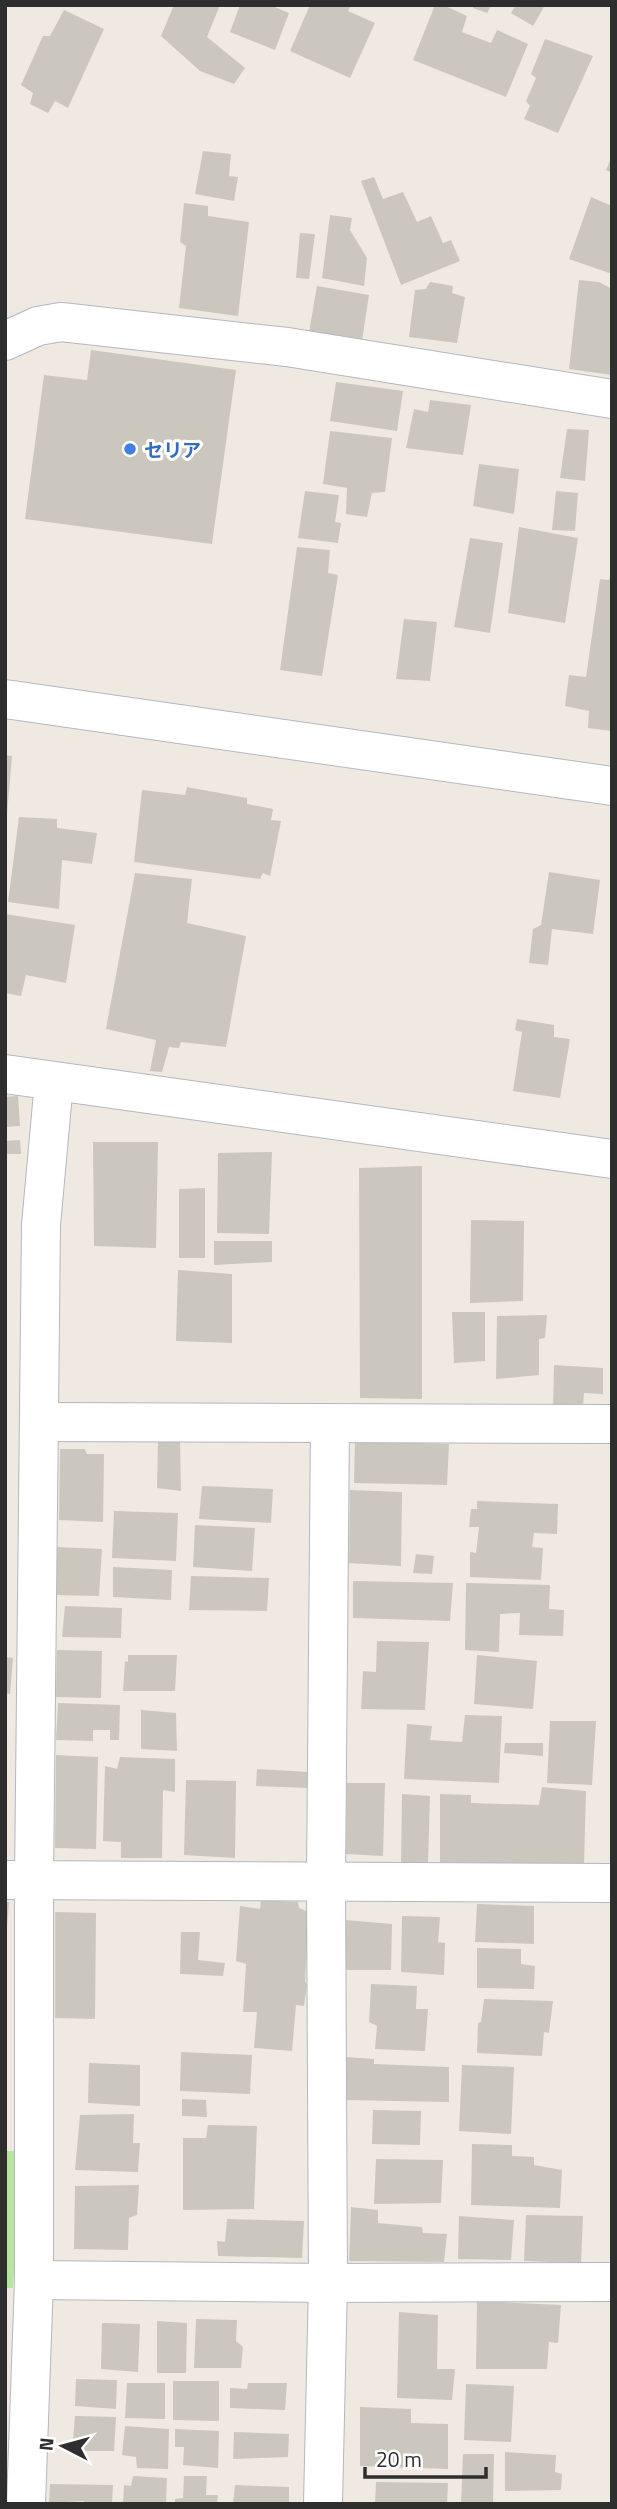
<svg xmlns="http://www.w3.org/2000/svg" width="617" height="2509" font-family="'Titillium Web','Noto Sans JP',sans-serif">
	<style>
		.green { fill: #b6e59e }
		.building { fill: #cbc7bf }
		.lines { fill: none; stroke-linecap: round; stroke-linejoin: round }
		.minor-casing { stroke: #b4b7c1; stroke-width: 40 }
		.minor { stroke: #fff; stroke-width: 38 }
		.shop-dot { fill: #3f7fe0; stroke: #fff; stroke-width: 2.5 }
		.labels { text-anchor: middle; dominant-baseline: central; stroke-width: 6; stroke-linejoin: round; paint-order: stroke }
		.shop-label { font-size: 19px; font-weight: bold; fill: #366cbe; stroke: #fff; text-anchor: start }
	</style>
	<rect width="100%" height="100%" fill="#efe9e1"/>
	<!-- green -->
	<polygon class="green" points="5,2151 19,2151 13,2288 5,2288"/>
	<!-- building -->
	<g class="building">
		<polygon points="174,5 220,5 207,37 245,68 234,84 200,71 161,36"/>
		<polygon points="240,5 270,5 289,13 275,50 230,32"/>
		<polygon points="310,5 351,5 348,11 375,23 350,78 290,51"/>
		<polygon points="435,5 443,5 467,16 462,32 491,43 497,30 528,44 506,97 413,60"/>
		<polygon points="474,5 492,5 487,13 473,8"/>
		<polygon points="516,5 545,5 533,26 511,13"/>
		<polygon points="64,10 104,29 68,108 55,101 48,113 30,104 33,93 21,85 43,36 50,36"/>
		<polygon points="545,39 593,56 558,133 524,119 530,106 526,101 536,78 531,74"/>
		<polygon points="203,151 231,154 229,176 238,177 234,201 195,194"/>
		<polygon points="612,156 612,173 606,170"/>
		<polygon points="374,177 383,199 403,192 417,222 431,216 443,243 451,240 460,261 401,285 361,181"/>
		<polygon points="591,197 612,206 612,274 569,259"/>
		<polygon points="184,203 208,206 208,216 249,222 238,316 179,308 186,246 180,242"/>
		<polygon points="330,215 352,218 350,230 367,258 364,286 322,278"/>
		<polygon points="300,233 315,234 309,279 296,278"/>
		<polygon points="579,280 599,282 612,289 612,375 569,369"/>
		<polygon points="430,282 453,286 452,293 465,297 457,343 409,337 415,290 426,289"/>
		<polygon points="317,286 369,295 362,340 309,332"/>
		<polygon points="91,350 236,370 212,544 25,519 44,375 87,380"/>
		<polygon points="336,382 403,391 397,431 330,421"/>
		<polygon points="430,400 471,405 463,455 406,448 414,409 428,412"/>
		<polygon points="567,429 589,430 585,481 560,478"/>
		<polygon points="330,431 392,438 385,492 372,493 367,517 346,514 347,488 323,484"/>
		<polygon points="479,464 519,469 514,514 473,506"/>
		<polygon points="305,491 339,495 335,522 341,523 338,543 298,538"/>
		<polygon points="556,491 578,493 575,531 552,530"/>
		<polygon points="519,527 578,538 565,623 508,613"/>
		<polygon points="470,538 503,543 490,633 454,627"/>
		<polygon points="297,547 330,550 328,573 338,575 322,676 280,670"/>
		<polygon points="611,573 612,573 612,731 588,728 589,711 565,706 569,675 586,677 600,579 609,580"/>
		<polygon points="404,619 437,622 430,681 396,679"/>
		<polygon points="5,755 12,756 7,814 5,814"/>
		<polygon points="187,787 247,798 247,804 273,809 271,820 281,821 270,876 263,873 260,879 134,862 142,790 185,795"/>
		<polygon points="19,817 57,819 57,828 97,833 92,864 62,860 59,909 8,902"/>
		<polygon points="549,872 600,880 593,934 552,929 548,965 529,963 533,929 541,925"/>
		<polygon points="135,873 192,879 187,923 246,936 226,1047 181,1042 179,1048 169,1047 162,1072 150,1071 156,1040 106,1029"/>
		<polygon points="5,914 75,925 66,983 26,975 21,996 5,993"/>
		<polygon points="517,1019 554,1025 554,1037 570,1039 560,1098 513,1091 522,1032 515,1030"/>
		<polygon points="18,1096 20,1126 5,1127 5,1097"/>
		<polygon points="20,1140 21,1154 5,1154 5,1141"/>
		<polygon points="93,1142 158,1142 156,1248 94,1246"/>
		<polygon points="272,1152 269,1234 217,1233 218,1153"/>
		<polygon points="422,1166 422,1399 360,1398 359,1168"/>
		<polygon points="205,1188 205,1258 179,1258 179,1189"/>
		<polygon points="471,1220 524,1221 523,1301 470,1303"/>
		<polygon points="214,1241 272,1241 272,1262 214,1265"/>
		<polygon points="178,1270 232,1274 232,1343 176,1341"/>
		<polygon points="452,1312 485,1312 485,1361 454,1363"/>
		<polygon points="547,1315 545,1338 539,1339 539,1375 496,1379 497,1316"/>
		<polygon points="554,1365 603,1368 603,1394 584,1393 583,1405 553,1406"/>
		<polygon points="158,1441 180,1442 181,1491 157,1488"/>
		<polygon points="355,1441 449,1444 447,1485 354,1483"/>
		<polygon points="60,1449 85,1449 87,1454 104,1454 103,1522 59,1520"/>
		<polygon points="202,1486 273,1489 271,1523 199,1519"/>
		<polygon points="350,1490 402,1492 401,1566 349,1563"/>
		<polygon points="477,1501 558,1504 557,1534 534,1533 532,1547 543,1548 541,1580 470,1577 470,1552 476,1553 479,1527 469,1527 471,1509 477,1509"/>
		<polygon points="114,1511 178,1513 176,1561 112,1558"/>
		<polygon points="195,1525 255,1528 252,1571 193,1567"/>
		<polygon points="55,1547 102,1549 99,1596 54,1595"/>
		<polygon points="416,1554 434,1556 432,1574 413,1573"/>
		<polygon points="113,1567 172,1570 171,1600 113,1597"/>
		<polygon points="191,1576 269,1578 267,1611 189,1610"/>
		<polygon points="353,1581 453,1583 450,1621 353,1618"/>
		<polygon points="466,1583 550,1585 549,1609 564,1610 563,1636 519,1635 520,1613 500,1614 499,1652 465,1650"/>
		<polygon points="65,1606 122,1608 121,1638 62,1637"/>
		<polygon points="377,1641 429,1642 425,1710 361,1709 363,1671 376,1672"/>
		<polygon points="57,1650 102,1651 101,1698 56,1697"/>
		<polygon points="128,1655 177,1655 175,1691 123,1691 125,1661 128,1662"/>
		<polygon points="477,1655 537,1661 533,1709 474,1704"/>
		<polygon points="5,1657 13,1658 10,1694 5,1693"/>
		<polygon points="58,1703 120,1705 119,1740 110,1740 110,1730 93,1730 93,1741 56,1740"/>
		<polygon points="141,1710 176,1713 177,1751 141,1749"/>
		<polygon points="465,1715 502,1716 499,1783 404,1779 407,1724 432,1726 430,1740 462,1742"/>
		<polygon points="550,1721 596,1721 592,1785 547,1783"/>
		<polygon points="505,1743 543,1743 543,1756 504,1753"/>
		<polygon points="56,1755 98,1757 96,1849 55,1848"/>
		<polygon points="120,1757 175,1759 175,1792 163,1790 162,1858 121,1858 121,1842 103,1841 105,1766 117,1769"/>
		<polygon points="257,1769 310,1772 308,1788 256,1786"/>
		<polygon points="186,1780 236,1781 235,1858 184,1855"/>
		<polygon points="347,1783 385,1783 383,1856 346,1854"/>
		<polygon points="542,1787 586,1791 584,1865 440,1862 440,1794 471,1795 471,1803 539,1805"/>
		<polygon points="402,1794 430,1796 428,1863 401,1864"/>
		<polygon points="261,1900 298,1902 299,1908 309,1912 305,1981 307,1985 304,2006 296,2005 292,2051 254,2048 257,2012 243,2012 246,1964 236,1961 240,1906 260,1909"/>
		<polygon points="5,1902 9,1902 7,1928 5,1928"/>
		<polygon points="477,1904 534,1906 534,1944 475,1942"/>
		<polygon points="55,1912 96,1913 95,2019 55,2018"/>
		<polygon points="402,1916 440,1917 438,1942 445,1943 444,1975 401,1972"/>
		<polygon points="345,1920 392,1924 391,1970 344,1970"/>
		<polygon points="181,1932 200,1932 198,1960 225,1963 223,1976 180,1974"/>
		<polygon points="477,1948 521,1949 521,1964 535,1966 534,1989 477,1988"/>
		<polygon points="371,1984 417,1986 416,2009 428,2009 425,2051 375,2049 377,2026 369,2022"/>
		<polygon points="484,1999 553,2001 549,2033 544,2032 542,2056 477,2053 478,2023 481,2022"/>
		<polygon points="181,2052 252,2055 250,2094 180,2091"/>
		<polygon points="346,2057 374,2059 374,2064 449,2067 449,2102 344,2100"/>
		<polygon points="89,2063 140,2065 140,2106 88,2103"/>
		<polygon points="462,2065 514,2067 511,2134 459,2131"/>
		<polygon points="182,2099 206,2100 207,2117 182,2116"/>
		<polygon points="373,2110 421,2111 420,2145 372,2144"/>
		<polygon points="134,2114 133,2143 140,2143 138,2172 75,2170 80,2115"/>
		<polygon points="208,2125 257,2126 254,2209 183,2210 183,2138 206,2138"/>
		<polygon points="472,2144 512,2145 512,2156 534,2157 534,2165 562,2170 560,2208 471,2205"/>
		<polygon points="376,2159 443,2160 441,2203 374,2204"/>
		<polygon points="139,2185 137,2215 129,2218 128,2250 74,2249 75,2186"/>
		<polygon points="351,2207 378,2210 378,2223 422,2227 423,2233 447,2234 444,2262 349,2261"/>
		<polygon points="526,2215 583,2216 581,2263 524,2261"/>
		<polygon points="459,2216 514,2220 511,2260 458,2259"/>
		<polygon points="227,2219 304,2221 302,2258 218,2256 217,2241 225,2242"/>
		<polygon points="477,2301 561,2305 558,2343 549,2342 547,2369 476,2369"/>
		<polygon points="399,2312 438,2315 437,2369 455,2369 452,2400 397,2398"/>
		<polygon points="196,2319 237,2320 236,2341 243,2347 241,2368 194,2368"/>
		<polygon points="157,2321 187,2323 186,2373 157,2373"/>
		<polygon points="102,2323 140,2324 138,2372 101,2369"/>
		<polygon points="76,2379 117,2380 116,2409 75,2406"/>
		<polygon points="173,2381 219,2381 219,2421 173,2420"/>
		<polygon points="127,2383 165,2383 165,2419 125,2418"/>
		<polygon points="248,2383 287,2383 285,2410 230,2408 230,2388 247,2389"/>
		<polygon points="466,2384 514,2386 511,2442 464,2440"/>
		<polygon points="360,2407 411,2409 411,2423 448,2424 448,2469 360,2466"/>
		<polygon points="75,2416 116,2417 114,2451 72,2451"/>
		<polygon points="125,2426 169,2429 168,2469 137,2468 136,2457 122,2455"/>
		<polygon points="175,2429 219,2431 218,2468 183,2465 184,2447 175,2447"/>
		<polygon points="234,2432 289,2434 288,2457 233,2459"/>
		<polygon points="505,2452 556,2455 555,2472 562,2474 561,2490 505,2491"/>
		<polygon points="463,2454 494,2454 493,2504 461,2504"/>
		<polygon points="133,2476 167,2478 166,2504 123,2504 124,2485 131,2486"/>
		<polygon points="184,2476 207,2476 206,2495 218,2495 217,2504 175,2504 175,2499 183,2498"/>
		<polygon points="376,2482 448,2483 447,2504 375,2504"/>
		<polygon points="50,2484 113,2485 112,2504 84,2504 84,2501 49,2503"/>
		<polygon points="235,2485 289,2487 289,2504 233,2504"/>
	</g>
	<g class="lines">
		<!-- minor casing -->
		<g class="minor-casing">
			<g id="minor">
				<polyline points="5,341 38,326 61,322 287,347 612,399"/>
				<polyline points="5,699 612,786"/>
				<polyline points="5,1074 612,1159"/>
				<polyline points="39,1422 612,1424"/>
				<polyline points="5,1880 612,1883"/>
				<polyline points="34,2280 328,2283 612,2282"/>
				<polyline points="26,2504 34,2280 34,1880 41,1225 54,1082"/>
				<polyline points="323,2504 328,2283 326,1881 330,1423"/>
			</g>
		</g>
		<!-- minor -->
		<use href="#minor" class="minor"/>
	</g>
	<!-- markers -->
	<circle class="shop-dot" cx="130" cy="449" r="7"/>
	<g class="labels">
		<!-- shop labels -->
		<g class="shop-label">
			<text x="144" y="449">セリア</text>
		</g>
	</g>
	<!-- border -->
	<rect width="617" height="2509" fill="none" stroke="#2e2e2e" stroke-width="14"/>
	<!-- north arrow -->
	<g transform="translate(63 2446) rotate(276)" stroke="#ffffff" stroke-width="5" paint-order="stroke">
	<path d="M0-5L12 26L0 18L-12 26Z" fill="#2e2e2e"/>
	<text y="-10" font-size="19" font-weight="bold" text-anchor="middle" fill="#2e2e2e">N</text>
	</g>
	<!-- scale -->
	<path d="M365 2467v10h121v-10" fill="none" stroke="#2e2e2e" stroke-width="3.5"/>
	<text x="376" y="2467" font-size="21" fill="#2e2e2e" stroke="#ffffff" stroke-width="5" paint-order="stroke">20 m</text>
</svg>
